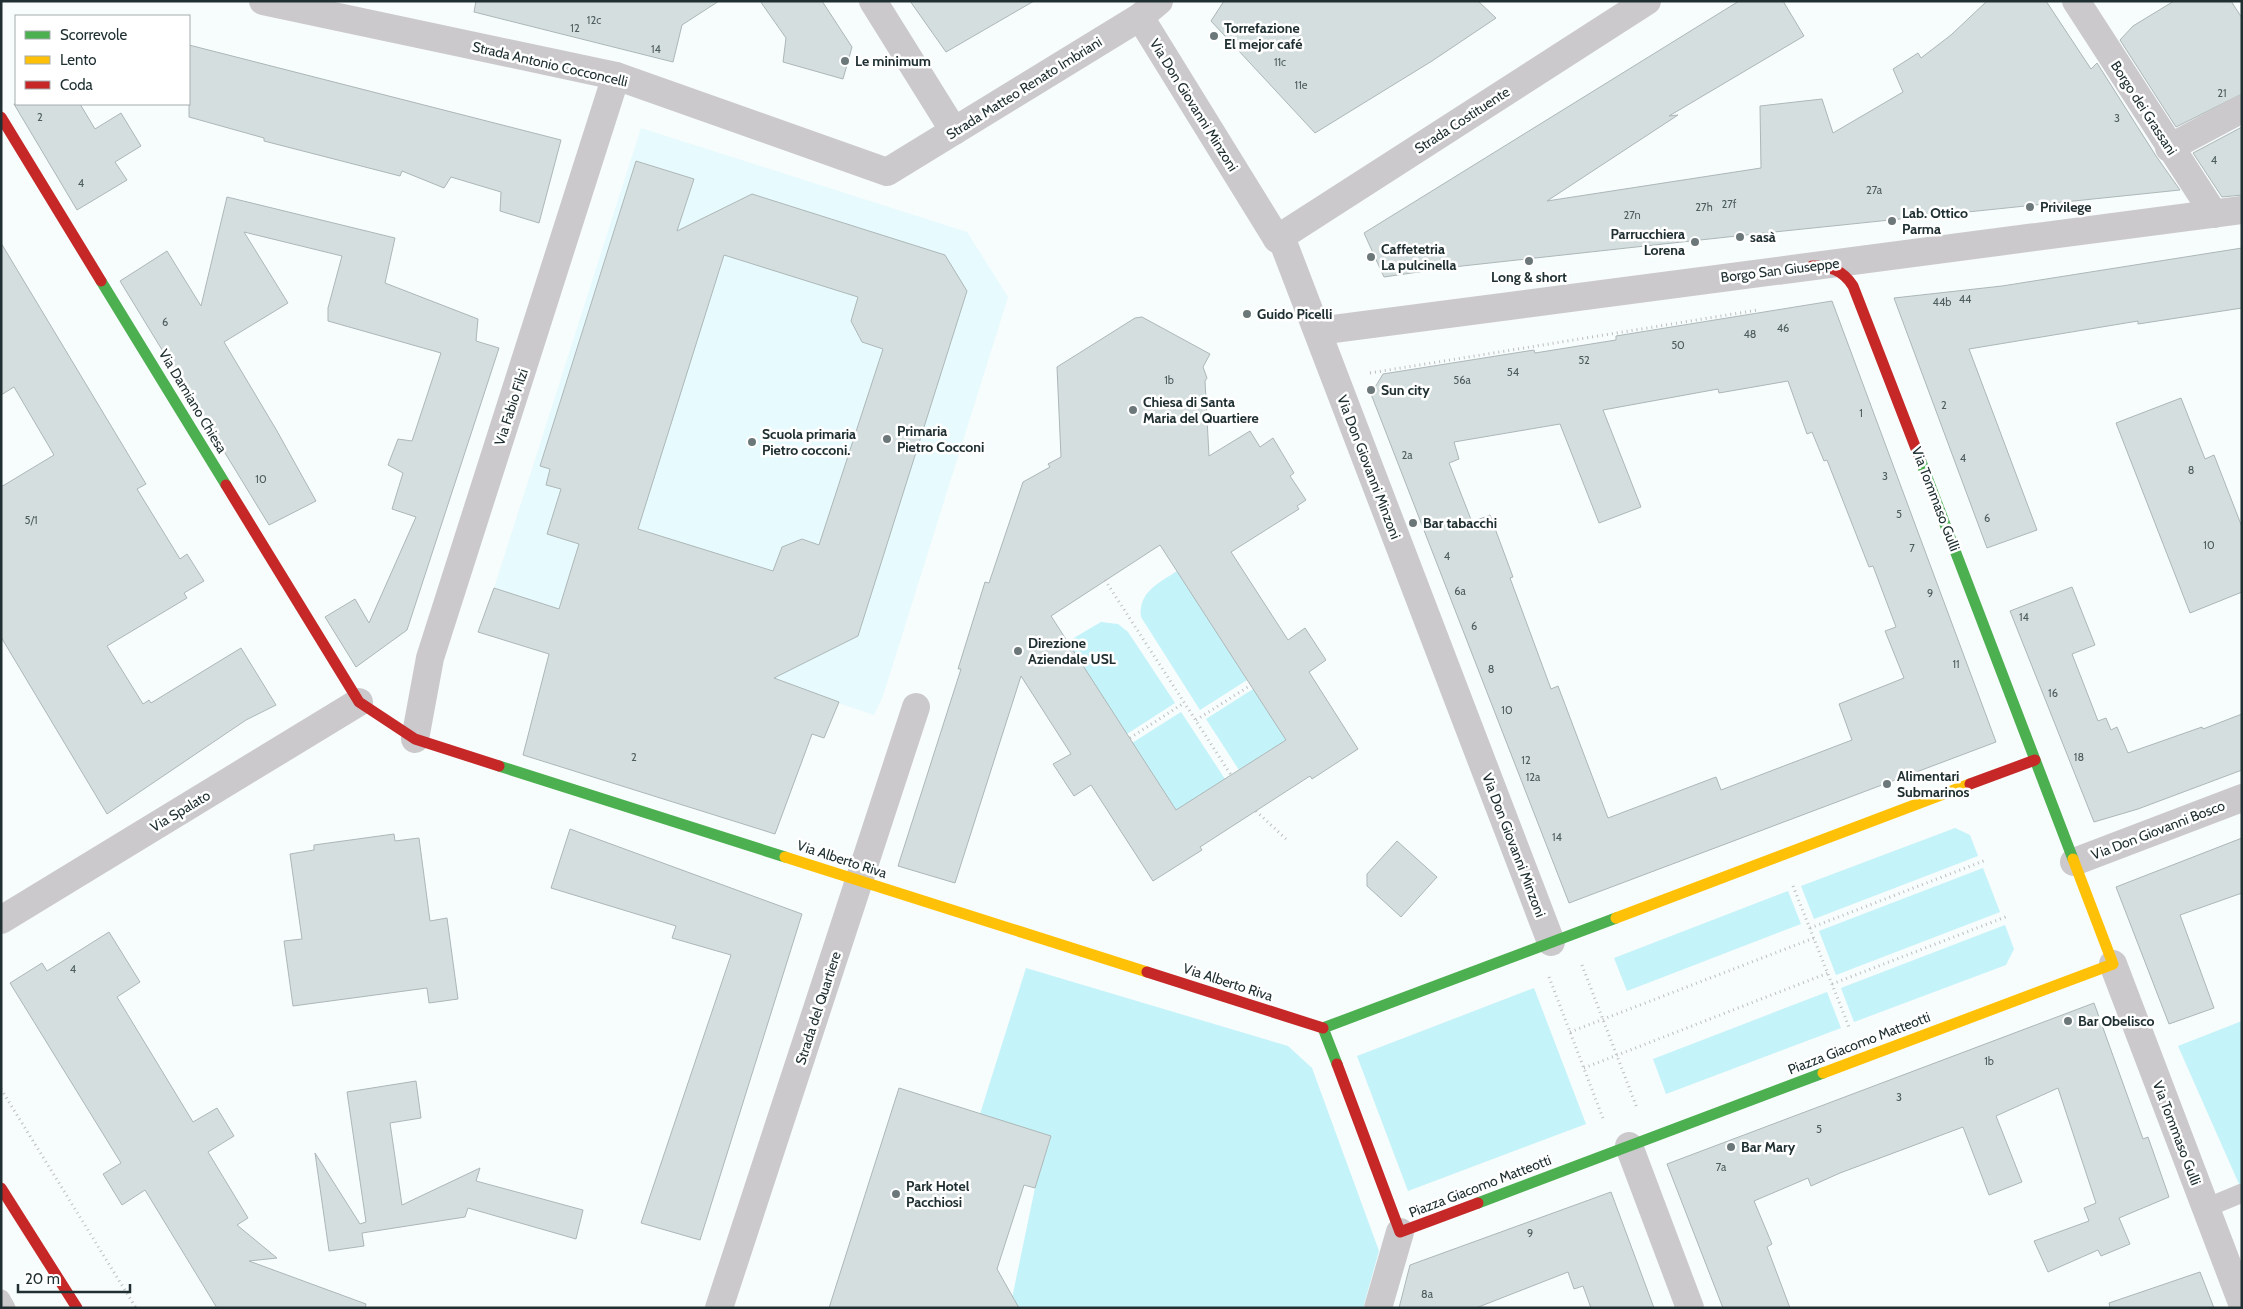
<svg xmlns="http://www.w3.org/2000/svg" width="2243" height="1309" font-family="Cabin,sans-serif">
	<style>
		.built { fill: #e7fafd }
		.green { fill: #c4f3f9 }
		.building { fill: #d4dedf; stroke: #adb7b8; fill-rule: evenodd }
		.lines { fill: none; stroke-linecap: round; stroke-linejoin: round }
		.path { stroke: #bebec0; stroke-width: 3; stroke-dasharray: 1 4; stroke-linecap: butt }
		.lane { stroke: #ccc9cc; stroke-width: 19 }
		.street { stroke: #ccc9cc; stroke-width: 28 }
		.fast { stroke: #4caf50; stroke-width: 11 }
		.slow { stroke: #ffc107; stroke-width: 11 }
		.jam { stroke: #c62828; stroke-width: 11 }
		.poi-dot { fill: #6b7779; stroke: #fff; stroke-width: 2 }
		.labels { text-anchor: middle; dominant-baseline: central; stroke-width: 5; stroke-linejoin: round; paint-order: stroke }
		.number-label { font-size: 11px; fill: #4d5c5d }
		.poi-label { font-size: 14px; font-weight: bold; fill: #203032; stroke: #fff; text-anchor: start }
		.street-label { font-size: 14px; fill: #203032; stroke: #fff }
	</style>
	<rect width="100%" height="100%" fill="#f7fcfc"/>
	<!-- built -->
	<polygon class="built" points="641,128 967,232 1008,297 883,696 874,715 494,588"/>
	<!-- green -->
	<g class="green">
		<path d="M1177,571L1247,680L1200,710L1141,617C1138,592 1159,583 1177,571Z"/>
		<polygon points="1101,622 1118,624 1128,632 1175,703 1127,734 1067,642"/>
		<polygon points="1253,689 1286,740 1239,770 1206,719"/>
		<polygon points="1181,712 1225,779 1176,810 1132,743"/>
		<polygon points="1955,828 1970,835 1978,856 1814,919 1801,886"/>
		<polygon points="1983,868 2000,912 1836,975 1819,931"/>
		<polygon points="1788,891 1801,924 1627,991 1614,958"/>
		<polygon points="2005,925 2014,949 2006,965 1854,1022 1841,988"/>
		<polygon points="1026,968 1288,1046 1312,1068 1379,1251 1363,1308 1010,1308 1035,1188 1051,1137 980,1114"/>
		<polygon points="1534,988 1586,1124 1408,1191 1357,1056"/>
		<polygon points="1827,992 1841,1028 1666,1094 1653,1059"/>
		<polygon points="2242,1021 2242,1183 2239,1184 2178,1046"/>
	</g>
	<!-- building -->
	<g class="building">
		<polygon points="476,1 719,1 682,25 673,62 474,12"/>
		<polygon points="760,1 822,1 852,47 843,79 783,62 786,38"/>
		<polygon points="910,1 1034,1 946,52"/>
		<polygon points="1224,1 1478,1 1496,18 1432,61 1315,133 1211,21"/>
		<polygon points="1739,1 1783,1 1804,36 1669,116 1678,115 1547,201 1761,168 1760,106 1822,99 1833,133 1903,92 1893,69 1918,53 1921,58 1951,35 1987,1 2046,1 2091,69 2097,63 2156,156 2180,190 1755,234 1453,267 1384,277 1364,233"/>
		<polygon points="2174,1 2231,1 2242,18 2242,94 2176,127 2120,40 2133,26"/>
		<polygon points="189,45 561,140 539,223 500,211 501,192 451,177 444,188 402,171 400,176 264,141 264,138 189,117"/>
		<polygon points="14,104 80,104 95,129 121,113 141,146 115,162 127,180 77,210"/>
		<polygon points="2242,127 2242,195 2222,197 2193,153"/>
		<path d="M636,161L694,179L677,231L752,194L945,255L967,291L858,636L774,678L839,702L824,738L812,734L775,834L523,755L549,654L478,632L494,588L559,609L579,544L547,534L561,489L546,485L550,469L540,466ZM724,255L858,297L851,321L862,342L883,349L819,545L802,539L782,547L773,571L638,529Z"/>
		<polygon points="227,197 395,238 385,283 478,319 476,341 499,348 407,630 356,667 325,617 355,599 369,623 416,517 392,509 403,473 388,465 398,439 412,441 441,353 328,321 328,308 342,256 244,232 288,303 224,342 277,431 316,501 269,525 120,281 167,251 201,306"/>
		<polygon points="1,243 146,484 137,489 180,559 187,554 204,581 184,593 187,598 107,646 143,704 149,700 151,703 241,648 276,705 246,720 107,814 1,637 1,487 54,455 14,387 1,395"/>
		<polygon points="2242,248 2242,308 2138,324 2138,321 1969,349 2037,530 1987,548 1894,298 2002,286"/>
		<path d="M1832,301L1996,742L1569,903L1371,394L1383,374L1534,350L1535,353L1616,340V336ZM1788,381L1807,434L1812,432L1824,461L1827,460L1869,567L1873,566L1896,627L1885,631L1904,678L1839,704L1852,740L1721,790L1716,777L1608,818L1558,686L1551,689L1510,578L1513,577L1490,515L1472,522L1449,463L1459,459L1454,442L1560,424L1599,523L1641,507L1603,410L1718,389L1719,393Z"/>
		<path d="M1142,317L1210,354L1203,367L1207,378L1205,381L1209,456L1250,431L1260,447L1273,438L1294,473L1290,476L1306,500L1297,506L1299,509L1231,552L1288,640L1305,628L1326,660L1309,672L1358,749L1312,779L1310,776L1200,847L1202,850L1153,881L1091,785L1074,796L1053,764L1071,754L1021,676L955,883L898,866L961,669H958L985,582L989,583L1023,482L1050,467L1048,464L1061,457L1057,367L1135,318ZM1160,545L1286,740L1176,810L1051,616Z"/>
		<polygon points="2181,398 2205,459 2214,455 2242,527 2242,592 2190,613 2116,423"/>
		<polygon points="2072,587 2095,645 2072,654 2098,721 2106,718 2111,730 2117,727 2128,753 2202,727 2203,729 2242,714 2242,770 2138,809 2094,822 2010,611"/>
		<polygon points="570,829 802,914 700,1240 641,1223 731,955 672,938 676,926 551,888"/>
		<polygon points="394,834 395,841 419,838 430,921 447,918 458,999 429,1003 427,988 293,1006 284,941 302,939 290,854 314,850 314,845"/>
		<polygon points="2242,838 2242,893 2180,915 2214,1008 2169,1024 2116,887"/>
		<polygon points="1397,841 1437,877 1401,917 1367,886 1367,874"/>
		<polygon points="109,932 140,982 117,997 193,1122 217,1108 234,1136 208,1152 248,1218 237,1225 277,1258 249,1261 366,1304 365,1308 217,1308 145,1190 122,1205 103,1174 121,1163 10,983 42,963 47,971"/>
		<polygon points="2094,1003 2143,1139 2148,1137 2169,1197 2119,1218 2130,1244 2101,1256 2098,1250 2048,1272 2034,1241 2089,1221 2084,1208 2096,1203 2058,1088 1996,1116 2022,1182 1989,1195 1963,1127 1840,1173 1811,1186 1808,1178 1754,1201 1772,1244 1767,1247 1790,1308 1723,1308 1667,1164"/>
		<polygon points="416,1081 421,1118 390,1123 402,1205 480,1168 476,1181 583,1210 576,1239 468,1208 465,1217 362,1233 364,1246 329,1251 315,1153 360,1224 366,1222 347,1092"/>
		<polygon points="899,1088 1051,1136 1035,1188 1024,1185 997,1269 1019,1308 829,1308"/>
		<polygon points="1611,1192 1654,1308 1591,1308 1583,1286 1574,1289 1568,1272 1476,1308 1399,1308 1410,1265"/>
		<polygon points="2200,1272 2214,1308 2110,1308 2109,1303"/>
	</g>
	<g class="lines">
		<!-- path -->
		<g class="path">
			<polyline points="1370,373 1758,310"/>
			<polyline points="1105,580 1231,775"/>
			<polyline points="1196,720 1251,685"/>
			<polyline points="1130,738 1184,703"/>
			<polyline points="1256,811 1286,839"/>
			<polyline points="1793,886 1849,1027"/>
			<polyline points="1810,928 1986,860"/>
			<polyline points="1582,965 1637,1108"/>
			<polyline points="1549,977 1604,1121"/>
			<polyline points="1832,984 2008,916"/>
			<polyline points="1570,1032 1814,938"/>
			<polyline points="1584,1068 1828,973"/>
			<polyline points="1,1089 136,1308"/>
		</g>
		<!-- lane -->
		<g class="lane">
			<polyline points="2206,1208 2242,1193"/>
			<polyline points="1,1299 6,1308"/>
		</g>
		<!-- street -->
		<g class="street">
			<polyline points="263,1 616,76 887,172 1140,17 1159,1"/>
			<polyline points="873,1 954,131"/>
			<polyline points="2076,1 2214,214"/>
			<polyline points="1140,17 1277,239 1283,242 1551,942"/>
			<polyline points="2169,148 2242,109"/>
			<polyline points="1277,239 1647,1"/>
			<polyline points="1318,331 2242,210"/>
			<polyline points="415,739 430,658 616,76"/>
			<polyline points="2074,862 2242,798"/>
			<polyline points="1,920 359,702"/>
			<polyline points="2113,964 2242,1303"/>
			<polyline points="1629,1146 1690,1308"/>
			<polyline points="719,1308 916,707"/>
			<polyline points="1378,1308 1400,1232"/>
		</g>
		<!-- fast -->
		<g class="fast">
			<polyline points="101,281 226,485"/>
			<polyline points="1920,459 2073,859"/>
			<polyline points="499,766 785,857"/>
			<polyline points="1337,1064 1323,1028 1616,918"/>
			<polyline points="1478,1203 1823,1073"/>
		</g>
		<!-- slow -->
		<g class="slow">
			<polyline points="785,857 1147,972"/>
			<polyline points="1616,918 1970,784"/>
			<polyline points="1823,1073 2113,964 2073,859"/>
		</g>
		<!-- jam -->
		<g class="jam">
			<polyline points="1,117 101,281"/>
			<path d="M1812,266C1830,266 1843,270 1853,286L1920,459"/>
			<polyline points="226,485 359,702 415,739 499,766"/>
			<polyline points="1970,784 2035,760"/>
			<polyline points="1147,972 1323,1028"/>
			<polyline points="1337,1064 1400,1232 1478,1203"/>
			<polyline points="1,1188 77,1308"/>
		</g>
	</g>
	<!-- markers -->
	<g class="poi-dot">
		<circle cx="1214" cy="36" r="5"/>
		<circle cx="845" cy="61" r="5"/>
		<circle cx="2030" cy="207" r="5"/>
		<circle cx="1892" cy="221" r="5"/>
		<circle cx="1740" cy="237" r="5"/>
		<circle cx="1695" cy="242" r="5"/>
		<circle cx="1371" cy="257" r="5"/>
		<circle cx="1529" cy="261" r="5"/>
		<circle cx="1247" cy="314" r="5"/>
		<circle cx="1371" cy="390" r="5"/>
		<circle cx="1133" cy="410" r="5"/>
		<circle cx="887" cy="439" r="5"/>
		<circle cx="752" cy="442" r="5"/>
		<circle cx="1413" cy="523" r="5"/>
		<circle cx="1018" cy="651" r="5"/>
		<circle cx="1887" cy="784" r="5"/>
		<circle cx="2068" cy="1021" r="5"/>
		<circle cx="1731" cy="1147" r="5"/>
		<circle cx="896" cy="1194" r="5"/>
	</g>
	<g class="labels">
		<!-- number labels -->
		<g class="number-label">
			<text x="594" y="20">12c</text>
			<text x="575" y="28">12</text>
			<text x="656" y="49">14</text>
			<text x="1280" y="62">11c</text>
			<text x="1301" y="85">11e</text>
			<text x="2222" y="93">21</text>
			<text x="40" y="117">2</text>
			<text x="2117" y="118">3</text>
			<text x="2214" y="160">4</text>
			<text x="81" y="183">4</text>
			<text x="1874" y="190">27a</text>
			<text x="1729" y="204">27f</text>
			<text x="1704" y="207">27h</text>
			<text x="1632" y="215">27n</text>
			<text x="1965" y="299">44</text>
			<text x="1942" y="302">44b</text>
			<text x="165" y="322">6</text>
			<text x="1783" y="328">46</text>
			<text x="1750" y="334">48</text>
			<text x="1678" y="345">50</text>
			<text x="1584" y="360">52</text>
			<text x="1513" y="372">54</text>
			<text x="1169" y="380">1b</text>
			<text x="1462" y="380">56a</text>
			<text x="1944" y="405">2</text>
			<text x="1861" y="413">1</text>
			<text x="1407" y="455">2a</text>
			<text x="1963" y="458">4</text>
			<text x="2191" y="470">8</text>
			<text x="1885" y="476">3</text>
			<text x="261" y="479">10</text>
			<text x="1899" y="514">5</text>
			<text x="1987" y="518">6</text>
			<text x="31" y="520">5/1</text>
			<text x="2209" y="545">10</text>
			<text x="1912" y="548">7</text>
			<text x="1447" y="556">4</text>
			<text x="1460" y="591">6a</text>
			<text x="1930" y="593">9</text>
			<text x="2024" y="617">14</text>
			<text x="1474" y="626">6</text>
			<text x="1956" y="664">11</text>
			<text x="1491" y="669">8</text>
			<text x="2053" y="693">16</text>
			<text x="1507" y="710">10</text>
			<text x="634" y="757">2</text>
			<text x="2079" y="757">18</text>
			<text x="1526" y="760">12</text>
			<text x="1533" y="777">12a</text>
			<text x="1557" y="837">14</text>
			<text x="73" y="969">4</text>
			<text x="1989" y="1061">1b</text>
			<text x="1899" y="1097">3</text>
			<text x="1819" y="1129">5</text>
			<text x="1721" y="1167">7a</text>
			<text x="1530" y="1233">9</text>
			<text x="1427" y="1294">8a</text>
		</g>
		<!-- poi labels -->
		<g class="poi-label">
			<text x="1224" y="28">Torrefazione<tspan x="1224" dy="16">El mejor café</tspan></text>
			<text x="855" y="61">Le minimum</text>
			<text x="2040" y="207">Privilege</text>
			<text x="1902" y="213">Lab. Ottico<tspan x="1902" dy="16">Parma</tspan></text>
			<text x="1685" y="234" text-anchor="end">Parrucchiera<tspan x="1685" dy="16">Lorena</tspan></text>
			<text x="1750" y="237">sasà</text>
			<text x="1381" y="249">Caffetetria<tspan x="1381" dy="16">La pulcinella</tspan></text>
			<text x="1529" y="277" text-anchor="middle">Long &amp; short</text>
			<text x="1257" y="314">Guido Picelli</text>
			<text x="1381" y="390">Sun city</text>
			<text x="1143" y="402">Chiesa di Santa<tspan x="1143" dy="16">Maria del Quartiere</tspan></text>
			<text x="897" y="431">Primaria<tspan x="897" dy="16">Pietro Cocconi</tspan></text>
			<text x="762" y="434">Scuola primaria<tspan x="762" dy="16">Pietro cocconi.</tspan></text>
			<text x="1423" y="523">Bar tabacchi</text>
			<text x="1028" y="643">Direzione<tspan x="1028" dy="16">Aziendale USL</tspan></text>
			<text x="1897" y="776">Alimentari<tspan x="1897" dy="16">Submarinos</tspan></text>
			<text x="2078" y="1021">Bar Obelisco</text>
			<text x="1741" y="1147">Bar Mary</text>
			<text x="906" y="1186">Park Hotel<tspan x="906" dy="16">Pacchiosi</tspan></text>
		</g>
		<!-- street labels -->
		<g class="street-label">
			<text transform="translate(550 64) rotate(13)">Strada Antonio Cocconcelli</text>
			<text transform="translate(1024 88) rotate(-32)">Strada Matteo Renato Imbriani</text>
			<text transform="translate(1194 105) rotate(58)">Via Don Giovanni Minzoni</text>
			<text transform="translate(2144 108) rotate(57)">Borgo dei Grassani</text>
			<text transform="translate(1462 120) rotate(-33)">Strada Costituente</text>
			<text transform="translate(1780 270) rotate(-7)">Borgo San Giuseppe</text>
			<text transform="translate(193 401) rotate(59)">Via Damiano Chiesa</text>
			<text transform="translate(511 407) rotate(-72)">Via Fabio Filzi</text>
			<text transform="translate(1369 467) rotate(69)">Via Don Giovanni Minzoni</text>
			<text transform="translate(1936 499) rotate(69)">Via Tommaso Gulli</text>
			<text transform="translate(180 811) rotate(-31)">Via Spalato</text>
			<text transform="translate(2158 830) rotate(-21)">Via Don Giovanni Bosco</text>
			<text transform="translate(1514 845) rotate(69)">Via Don Giovanni Minzoni</text>
			<text transform="translate(842 859) rotate(18)">Via Alberto Riva</text>
			<text transform="translate(1228 982) rotate(18)">Via Alberto Riva</text>
			<text transform="translate(818 1008) rotate(-72)">Strada del Quartiere</text>
			<text transform="translate(1859 1043) rotate(-21)">Piazza Giacomo Matteotti</text>
			<text transform="translate(2177 1133) rotate(69)">Via Tommaso Gulli</text>
			<text transform="translate(1480 1186) rotate(-21)">Piazza Giacomo Matteotti</text>
		</g>
	</g>
	<!-- border -->
	<rect width="2243" height="1309" fill="none" stroke="#203032" stroke-width="5"/>
	<!-- legend -->
	<rect x="15" y="15" width="175" height="90" fill="#ffffff" stroke="#a6acad"/>
	<rect x="25" y="31" width="25" height="8" fill="#4caf50" stroke="#a6acad"/>
	<text x="60" y="40" font-size="15" fill="#203032">Scorrevole</text>
	<rect x="25" y="56" width="25" height="8" fill="#ffc107" stroke="#a6acad"/>
	<text x="60" y="65" font-size="15" fill="#203032">Lento</text>
	<rect x="25" y="81" width="25" height="8" fill="#c62828" stroke="#a6acad"/>
	<text x="60" y="90" font-size="15" fill="#203032">Coda</text>
	<!-- scale -->
	<path d="M18 1284v8h112v-8" fill="none" stroke="#203032" stroke-width="2.5"/>
	<text x="25" y="1284" font-size="15" fill="#203032" stroke="#ffffff" stroke-width="4" paint-order="stroke">20 m</text>
</svg>
